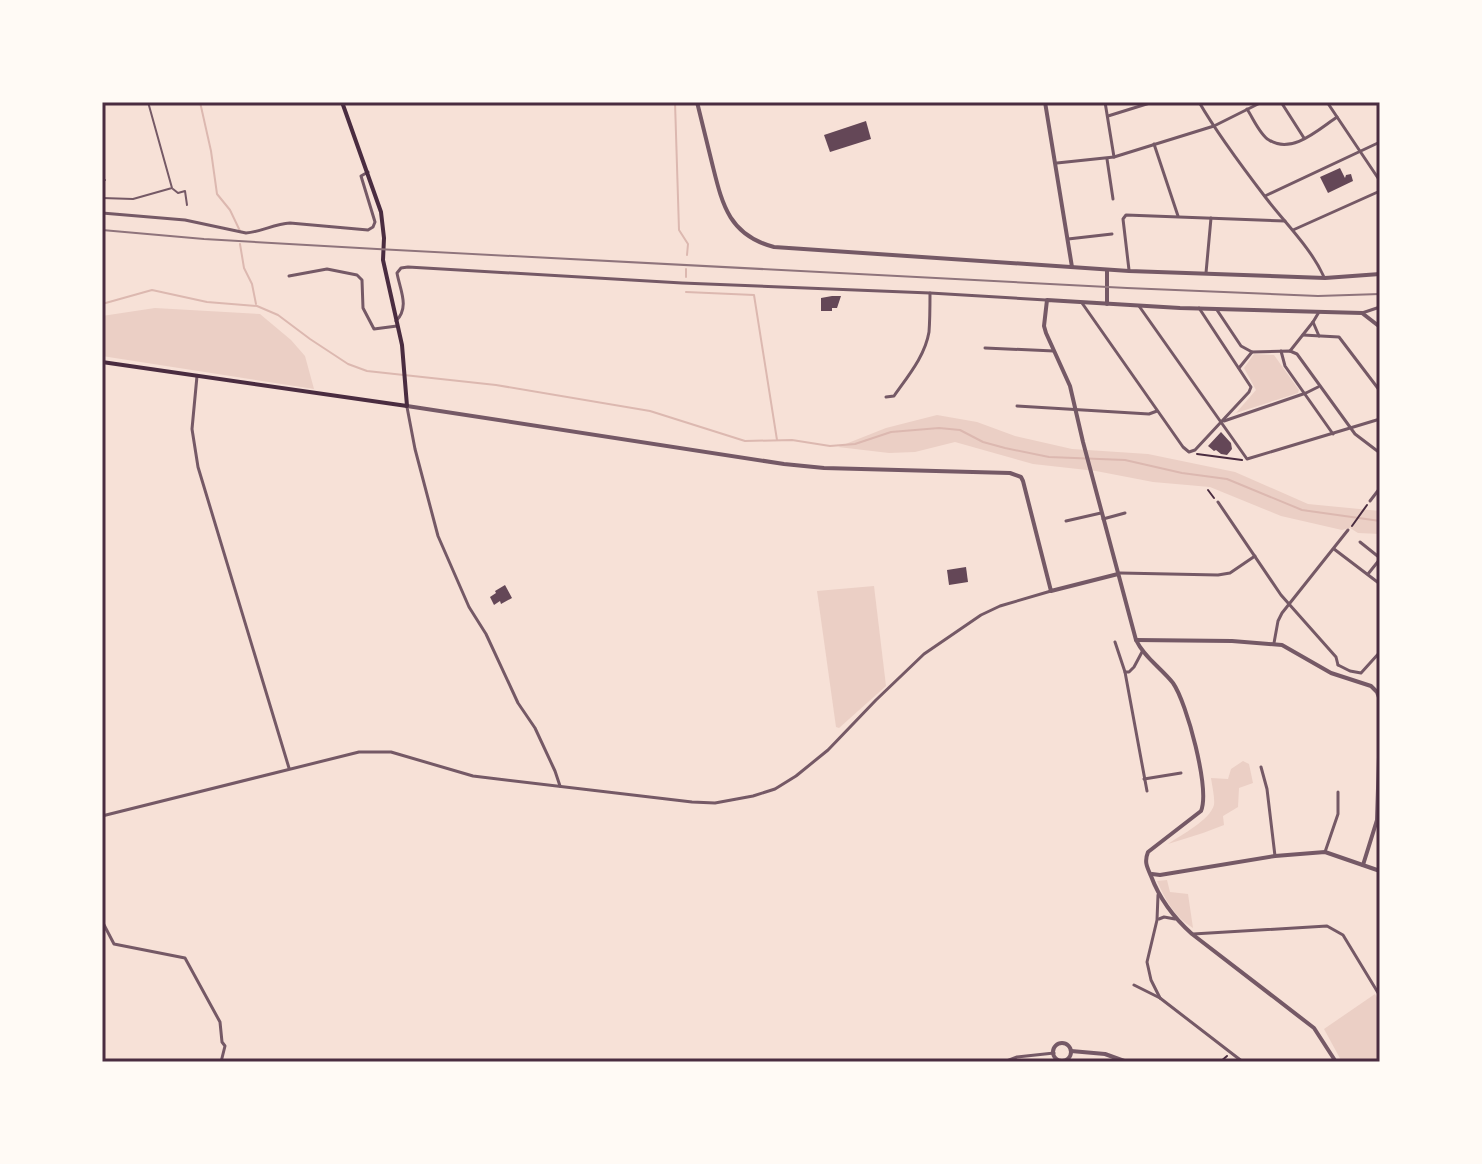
<svg xmlns="http://www.w3.org/2000/svg" width="1482" height="1164" font-family="'PT Sans',sans-serif">
	<style>
		.green { fill: #ebcfc5 }
		.lines { fill: none; stroke-linecap: round; stroke-linejoin: round }
		.stream { stroke: #dcb8b0; stroke-width: 2 }
		.building { fill: #644757 }
		.path { stroke: #4a2c40; stroke-width: 2 }
		.service { stroke: #755966; stroke-width: 2 }
		.minor { stroke: #755966; stroke-width: 3 }
		.tertiary { stroke: #755966; stroke-width: 4 }
		.secondary { stroke: #4a2c40; stroke-width: 4 }
		.rail { stroke: #8f747c; stroke-width: 2 }
		.neatline { fill: none; stroke: #4a2c40; stroke-width: 3 }
	</style>
	<rect width="100%" height="100%" fill="#f7e1d7"/>
	<!-- green -->
	<g class="green">
		<polygon points="155,308 260,314 291,340 305,356 314,389 102,356 102,316"/>
		<polygon points="1254,354 1274,355 1299,390 1298,393 1236,413 1256,390 1244,368"/>
		<polygon points="937,415 977,422 1015,436 1072,449 1148,454 1235,472 1308,504 1380,511 1380,534 1358,533 1350,528 1342,530 1281,516 1210,487 1153,482 1096,471 1033,464 955,442 915,452 889,453 838,447 886,428"/>
		<polygon points="874,586 886,686 839,728 836,727 817,591"/>
		<path d="M1243,761L1249,764L1253,783L1239,788L1238,807L1223,816L1224,825L1203,833L1168,844C1181,835 1210,820 1214,805C1215,798 1212,785 1211,778L1228,779L1231,769Z"/>
		<path d="M1167,880L1170,892L1188,894L1193,928C1175,918 1165,899 1157,881Z"/>
		<polygon points="1375,994 1380,1003 1380,1062 1342,1062 1324,1029"/>
	</g>
	<g class="lines">
		<!-- stream -->
		<g class="stream">
			<polyline points="200,102 211,151 217,194 230,210 240,231"/>
			<polyline points="675,102 679,230 688,244 687,255"/>
			<polyline points="240,244 244,268 252,284 256,304"/>
			<polyline points="686,269 686,277"/>
			<polyline points="686,292 754,295 777,440"/>
			<polyline points="102,304 152,290 207,302 257,306 278,315 310,339 348,364 367,371 496,385 650,411 745,441 792,440 830,446 855,444 891,432 939,428 960,430 983,442 1005,448 1049,457 1125,460 1182,473 1227,479 1302,510 1380,521"/>
		</g>
	</g>
	<!-- building -->
	<g class="building">
		<polygon points="866,121 871,139 830,152 824,135"/>
		<polygon points="1340,168 1345,178 1346,175 1351,174 1353,181 1328,193 1320,177"/>
		<polygon points="832,296 841,296 837,308 832,308 832,311 821,311 821,298"/>
		<polygon points="1221,432 1231,443 1232,449 1227,455 1221,454 1216,450 1214,451 1208,446"/>
		<polygon points="966,567 968,582 949,585 947,570"/>
		<polygon points="505,585 512,598 501,604 500,601 494,605 490,597 496,593 495,591"/>
	</g>
	<g class="lines">
		<!-- path -->
		<g class="path">
			<polyline points="1197,454 1242,460"/>
			<polyline points="1208,490 1214,498"/>
			<polyline points="1352,526 1367,505"/>
			<polyline points="1220,1062 1227,1056"/>
		</g>
		<!-- service -->
		<g class="service">
			<polyline points="102,181 105,180"/>
			<polyline points="173,189 178,193 185,191 187,205"/>
			<polyline points="102,198 133,199 172,188 148,102"/>
		</g>
		<!-- minor -->
		<g class="minor">
			<polyline points="1105,102 1114,157"/>
			<path d="M1199,102C1218,135 1243,168 1266,198C1286,224 1311,248 1324,277"/>
			<polyline points="1281,102 1304,138"/>
			<polyline points="1327,102 1380,181"/>
			<polyline points="1379,102 1380,104"/>
			<path d="M1247,109C1253,118 1260,135 1269,140C1292,155 1319,129 1337,117"/>
			<polyline points="1108,116 1153,102"/>
			<polyline points="1154,144 1178,216"/>
			<polyline points="1107,159 1113,199"/>
			<polyline points="1057,163 1114,157 1214,126 1262,102"/>
			<polyline points="1265,196 1380,142"/>
			<path d="M102,213L185,220L246,233C261,232 274,224 290,223L368,230L373,227L375,222L361,176L368,172"/>
			<polyline points="1293,230 1380,191"/>
			<polyline points="1068,239 1112,234"/>
			<polyline points="1129,270 1123,219 1126,215 1285,221"/>
			<polyline points="1206,273 1211,218"/>
			<polyline points="289,276 327,269 357,275 362,280 363,308 374,329 397,326"/>
			<polyline points="1082,303 1183,447 1189,452 1195,450 1249,392 1251,387 1199,308"/>
			<polyline points="1139,306 1247,459 1380,419"/>
			<polyline points="1217,310 1241,346 1252,352"/>
			<polyline points="1362,313 1380,307"/>
			<path d="M396,321C410,307 400,290 397,273L401,268L408,267L682,283L930,293L1046,300"/>
			<polyline points="1313,322 1319,336"/>
			<polyline points="1303,335 1339,337 1380,391"/>
			<polyline points="985,348 1054,351"/>
			<polyline points="1281,351 1285,366 1333,434"/>
			<polyline points="1290,351 1313,322 1319,312"/>
			<polyline points="1239,368 1252,352 1290,351 1297,354 1355,434 1380,453"/>
			<polyline points="197,376 192,429 198,467 289,768"/>
			<path d="M886,397L894,396C908,376 925,356 929,332C930,319 930,306 930,293"/>
			<polyline points="1017,406 1149,414 1157,411"/>
			<polyline points="407,407 415,449 438,536 469,607 486,634 518,703 535,728 555,771 560,786"/>
			<polyline points="1224,421 1306,393 1318,387"/>
			<polyline points="1370,501 1380,488"/>
			<polyline points="1218,502 1281,595 1336,657 1338,665"/>
			<polyline points="1103,519 1125,513"/>
			<polyline points="1066,521 1101,513"/>
			<polyline points="1360,542 1380,558"/>
			<polyline points="1334,549 1380,584"/>
			<polyline points="1120,573 1218,575 1230,573 1255,556"/>
			<polyline points="1368,574 1380,559"/>
			<polyline points="1115,642 1125,672 1147,791"/>
			<polyline points="1274,643 1278,621 1282,613 1348,530"/>
			<polyline points="1338,665 1350,671 1361,673 1380,652"/>
			<polyline points="1125,672 1129,672 1134,667 1142,652"/>
			<polyline points="1261,767 1267,789 1275,856"/>
			<polyline points="1144,779 1181,773"/>
			<polyline points="102,816 359,752 391,752 473,776 692,802 715,803 753,796 775,789 796,776 828,750 876,700 924,654 981,615 1000,606 1051,591"/>
			<polyline points="1325,852 1338,814 1338,792"/>
			<polyline points="1158,895 1157,920 1147,962 1151,980 1160,998"/>
			<polyline points="1159,919 1164,917 1175,919"/>
			<polyline points="102,921 114,944 185,958 220,1022 222,1042 225,1046 221,1062"/>
			<polyline points="1193,934 1327,926 1343,935 1380,996"/>
			<polyline points="1134,985 1160,998 1243,1062"/>
			<polyline points="1004,1062 1017,1057 1054,1053"/>
		</g>
		<!-- tertiary -->
		<g class="tertiary">
			<path d="M697,102C702,122 707,142 712,163C722,203 728,235 774,247L1129,271L1325,278L1380,274"/>
			<polyline points="1045,102 1072,267"/>
			<polyline points="1107,270 1107,304"/>
			<polyline points="407,406 784,464 824,468 1010,473 1021,477 1023,481 1051,591 1118,574"/>
			<polyline points="1136,640 1232,641 1282,645 1331,673 1371,686 1377,692 1380,700"/>
			<polyline points="1363,865 1377,820 1380,726"/>
			<polyline points="1152,874 1160,875 1275,856 1325,852 1380,871"/>
			<circle cx="1062" cy="1052" r="9"/>
			<polyline points="1071,1051 1105,1054 1127,1062"/>
			<path d="M1336,1062L1314,1028L1192,934C1173,917 1160,900 1151,876C1147,867 1144,862 1148,852L1201,811C1210,789 1187,703 1173,683C1161,668 1144,657 1136,640L1083,442L1070,386L1046,333L1044,326L1047,300L1180,308L1362,313L1380,327"/>
		</g>
		<!-- secondary -->
		<polyline class="secondary" points="102,362 407,406 402,345 383,260 384,238 381,212 342,102"/>
		<!-- rail -->
		<polyline class="rail" points="102,230 204,239 377,249 1127,288 1318,296 1380,294"/>
	</g>
	<!-- border -->
	<rect width="1482" height="1164" fill="none" stroke="#fffaf5" stroke-width="208"/>
	<rect x="104" y="104" width="1274" height="956" class="neatline"/>
</svg>
